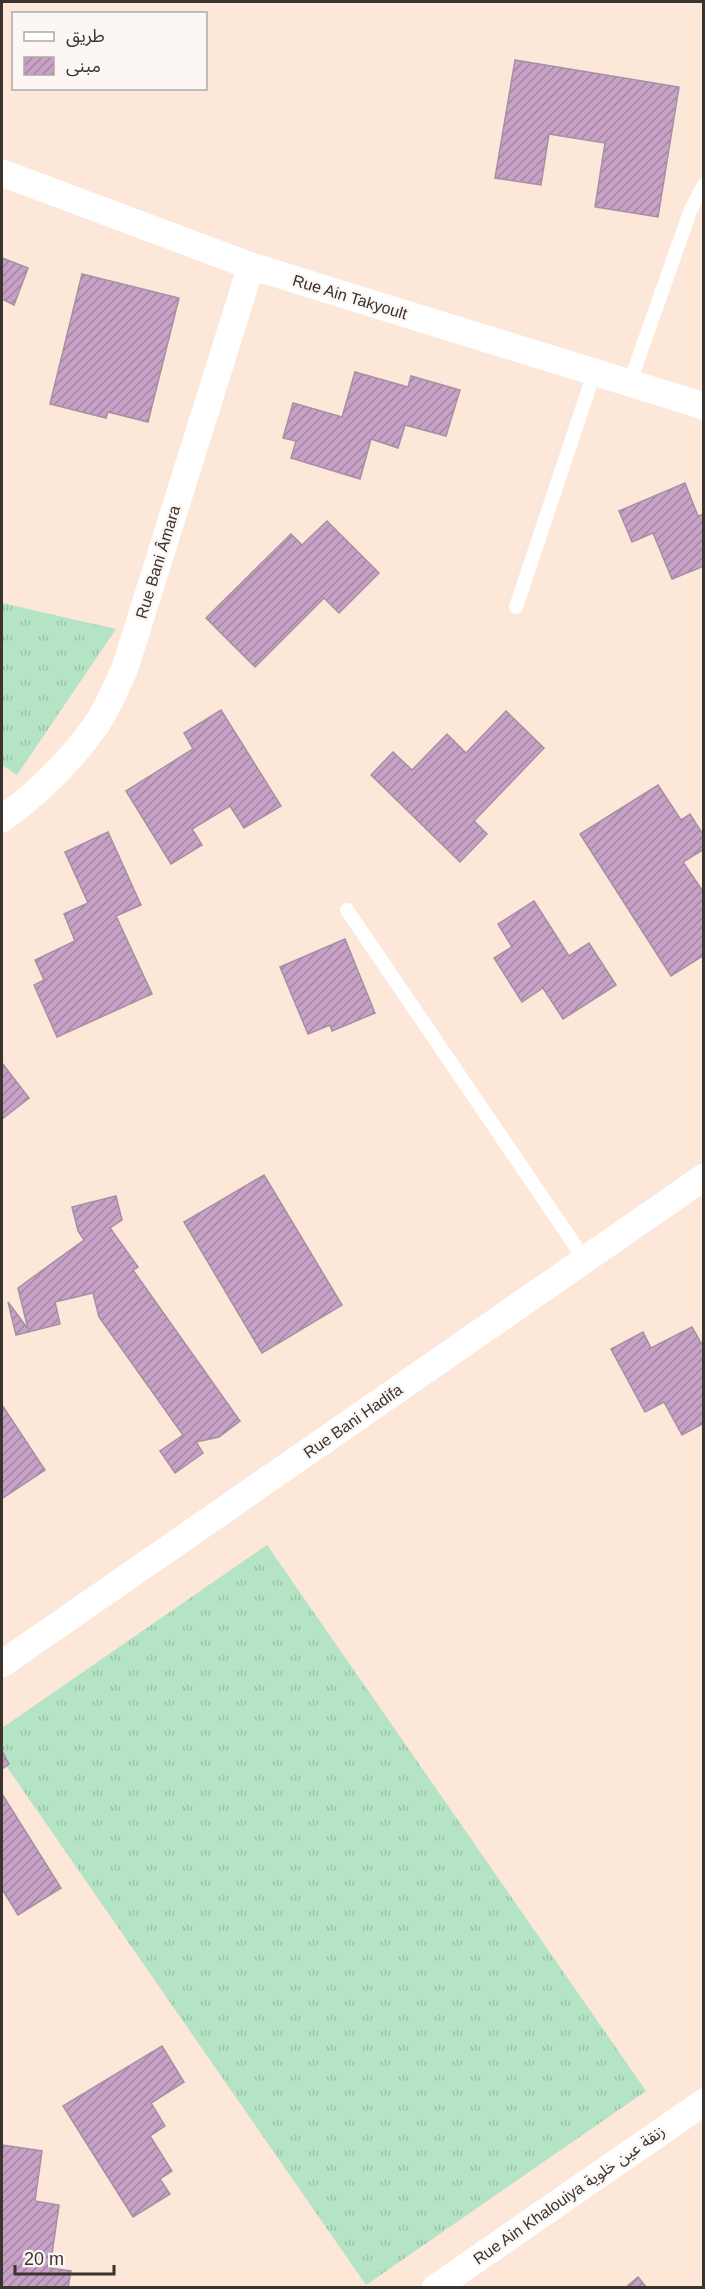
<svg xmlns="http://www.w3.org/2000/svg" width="705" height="2289" font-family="Helvetica,'Noto Sans Arabic',sans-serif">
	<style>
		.grass { fill: url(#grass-tufts) }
		.building { fill: url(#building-hatch); stroke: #a292a2; stroke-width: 1.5 }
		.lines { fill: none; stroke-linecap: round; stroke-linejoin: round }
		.lane { stroke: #fff; stroke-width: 14 }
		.street { stroke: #fff; stroke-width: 27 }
		.labels { text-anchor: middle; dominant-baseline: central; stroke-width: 5; stroke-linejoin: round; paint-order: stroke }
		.street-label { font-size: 16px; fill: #3b332e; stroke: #fcf7f5 }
	</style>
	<defs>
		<pattern id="grass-tufts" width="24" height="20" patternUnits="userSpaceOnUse" patternTransform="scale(1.5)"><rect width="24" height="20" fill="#b4e3c6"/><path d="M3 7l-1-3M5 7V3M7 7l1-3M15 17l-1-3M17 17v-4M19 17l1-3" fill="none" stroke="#9cc3aa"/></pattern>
		<pattern id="building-hatch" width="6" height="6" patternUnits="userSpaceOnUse" patternTransform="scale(1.5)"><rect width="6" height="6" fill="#c8a1c7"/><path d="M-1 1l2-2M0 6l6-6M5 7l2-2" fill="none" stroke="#a484a2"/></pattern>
	</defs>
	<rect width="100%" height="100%" fill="#fce7d9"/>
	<!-- grass -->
	<g class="grass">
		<polygon points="2,603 116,629 17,775 2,765"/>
		<polygon points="267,1545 646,2091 366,2285 2,1760 2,1728"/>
	</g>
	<!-- building -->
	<g class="building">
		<polygon points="515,60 679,87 658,217 595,207 605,143 549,134 541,185 495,178"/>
		<polygon points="2,258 28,268 14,305 2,299"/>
		<polygon points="82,274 179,298 148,422 108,412 106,418 50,404"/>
		<polygon points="355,372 408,387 411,376 460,390 446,436 405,425 398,448 371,439 360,479 291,458 296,441 283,438 293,403 342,417"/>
		<polygon points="685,483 698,516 704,514 704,566 672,579 653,533 632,542 619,511"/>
		<polygon points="327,521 379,573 339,613 324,598 255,667 206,618 291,534 302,545"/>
		<polygon points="221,710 281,806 244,828 230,806 192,829 202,845 171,864 126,791 193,749 184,733"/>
		<polygon points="506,711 544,748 474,821 487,834 460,862 371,775 393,752 412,770 447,734 466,753"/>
		<polygon points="658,785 681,820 690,814 704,836 704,849 683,862 704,893 704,955 671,976 580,834"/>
		<polygon points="108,832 141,905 116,916 152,994 57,1037 34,985 44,980 35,960 75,941 64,914 88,903 65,852"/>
		<polygon points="534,901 569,956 589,943 616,985 563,1019 543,988 522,1002 494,958 512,947 498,924"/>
		<polygon points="345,939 375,1013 332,1031 330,1025 308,1034 280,967"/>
		<polygon points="2,1063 29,1098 2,1119"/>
		<polygon points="264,1175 342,1305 262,1353 184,1222"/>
		<polygon points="116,1196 122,1220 110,1228 138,1267 133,1270 240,1421 219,1437 196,1442 203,1453 175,1473 160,1451 183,1435 99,1317 93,1293 55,1302 60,1324 16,1335 8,1302 28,1329 18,1288 84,1240 78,1231 72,1207"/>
		<polygon points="692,1327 704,1348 704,1423 682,1435 664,1402 645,1412 611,1349 643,1332 651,1348"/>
		<polygon points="2,1405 45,1470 3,1498 2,1496"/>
		<polygon points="2,1751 9,1764 2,1769"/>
		<polygon points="2,1794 61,1888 18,1915 2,1889"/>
		<polygon points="162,2046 184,2082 151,2103 165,2126 150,2136 172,2171 160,2179 170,2194 133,2217 63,2106"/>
		<polygon points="2,2145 42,2151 35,2201 59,2205 50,2268 71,2271 68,2288 2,2288"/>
		<polygon points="638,2277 647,2288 625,2288"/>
	</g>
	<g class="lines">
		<!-- lane -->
		<g class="lane">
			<polyline points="630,382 691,209 704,185"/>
			<polyline points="516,607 594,373"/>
			<polyline points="347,910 585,1260"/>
		</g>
		<!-- street -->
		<g class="street">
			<polyline points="2,173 251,266 704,406"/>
			<path d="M2,819C38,793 70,762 96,725C108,708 116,687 125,668L251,266"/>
			<polyline points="2,1664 704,1177"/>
			<polyline points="435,2288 704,2102"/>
		</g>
	</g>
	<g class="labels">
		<!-- street labels -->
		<g class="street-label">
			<text transform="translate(350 297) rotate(17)">Rue Ain Takyoult</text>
			<text transform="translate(158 562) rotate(-73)">Rue Bani Âmara</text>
			<text transform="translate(353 1421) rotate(-35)">Rue Bani Hadifa</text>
			<text transform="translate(569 2195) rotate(-35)">Rue Ain Khalouiya زنقة عين خلوية</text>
		</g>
	</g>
	<!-- border -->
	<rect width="705" height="2289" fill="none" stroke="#3b332e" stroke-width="6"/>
	<!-- legend -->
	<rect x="12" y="12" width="195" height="78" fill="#fcf7f5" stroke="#afa9a5" stroke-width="1.5"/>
	<rect x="24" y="32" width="30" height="9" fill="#ffffff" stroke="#afa9a5" stroke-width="1.5"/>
	<text x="66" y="42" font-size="18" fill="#3b332e">طريق</text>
	<rect x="24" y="57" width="30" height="18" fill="url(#building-hatch)" stroke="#afa9a5" stroke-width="1.5"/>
	<text x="66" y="72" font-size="18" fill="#3b332e">مبنى</text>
	<!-- scale -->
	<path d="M15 2265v9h99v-9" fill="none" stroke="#3b332e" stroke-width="3"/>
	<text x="24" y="2265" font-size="18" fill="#3b332e" stroke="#fcf7f5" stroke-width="4.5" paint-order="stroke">20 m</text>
</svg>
